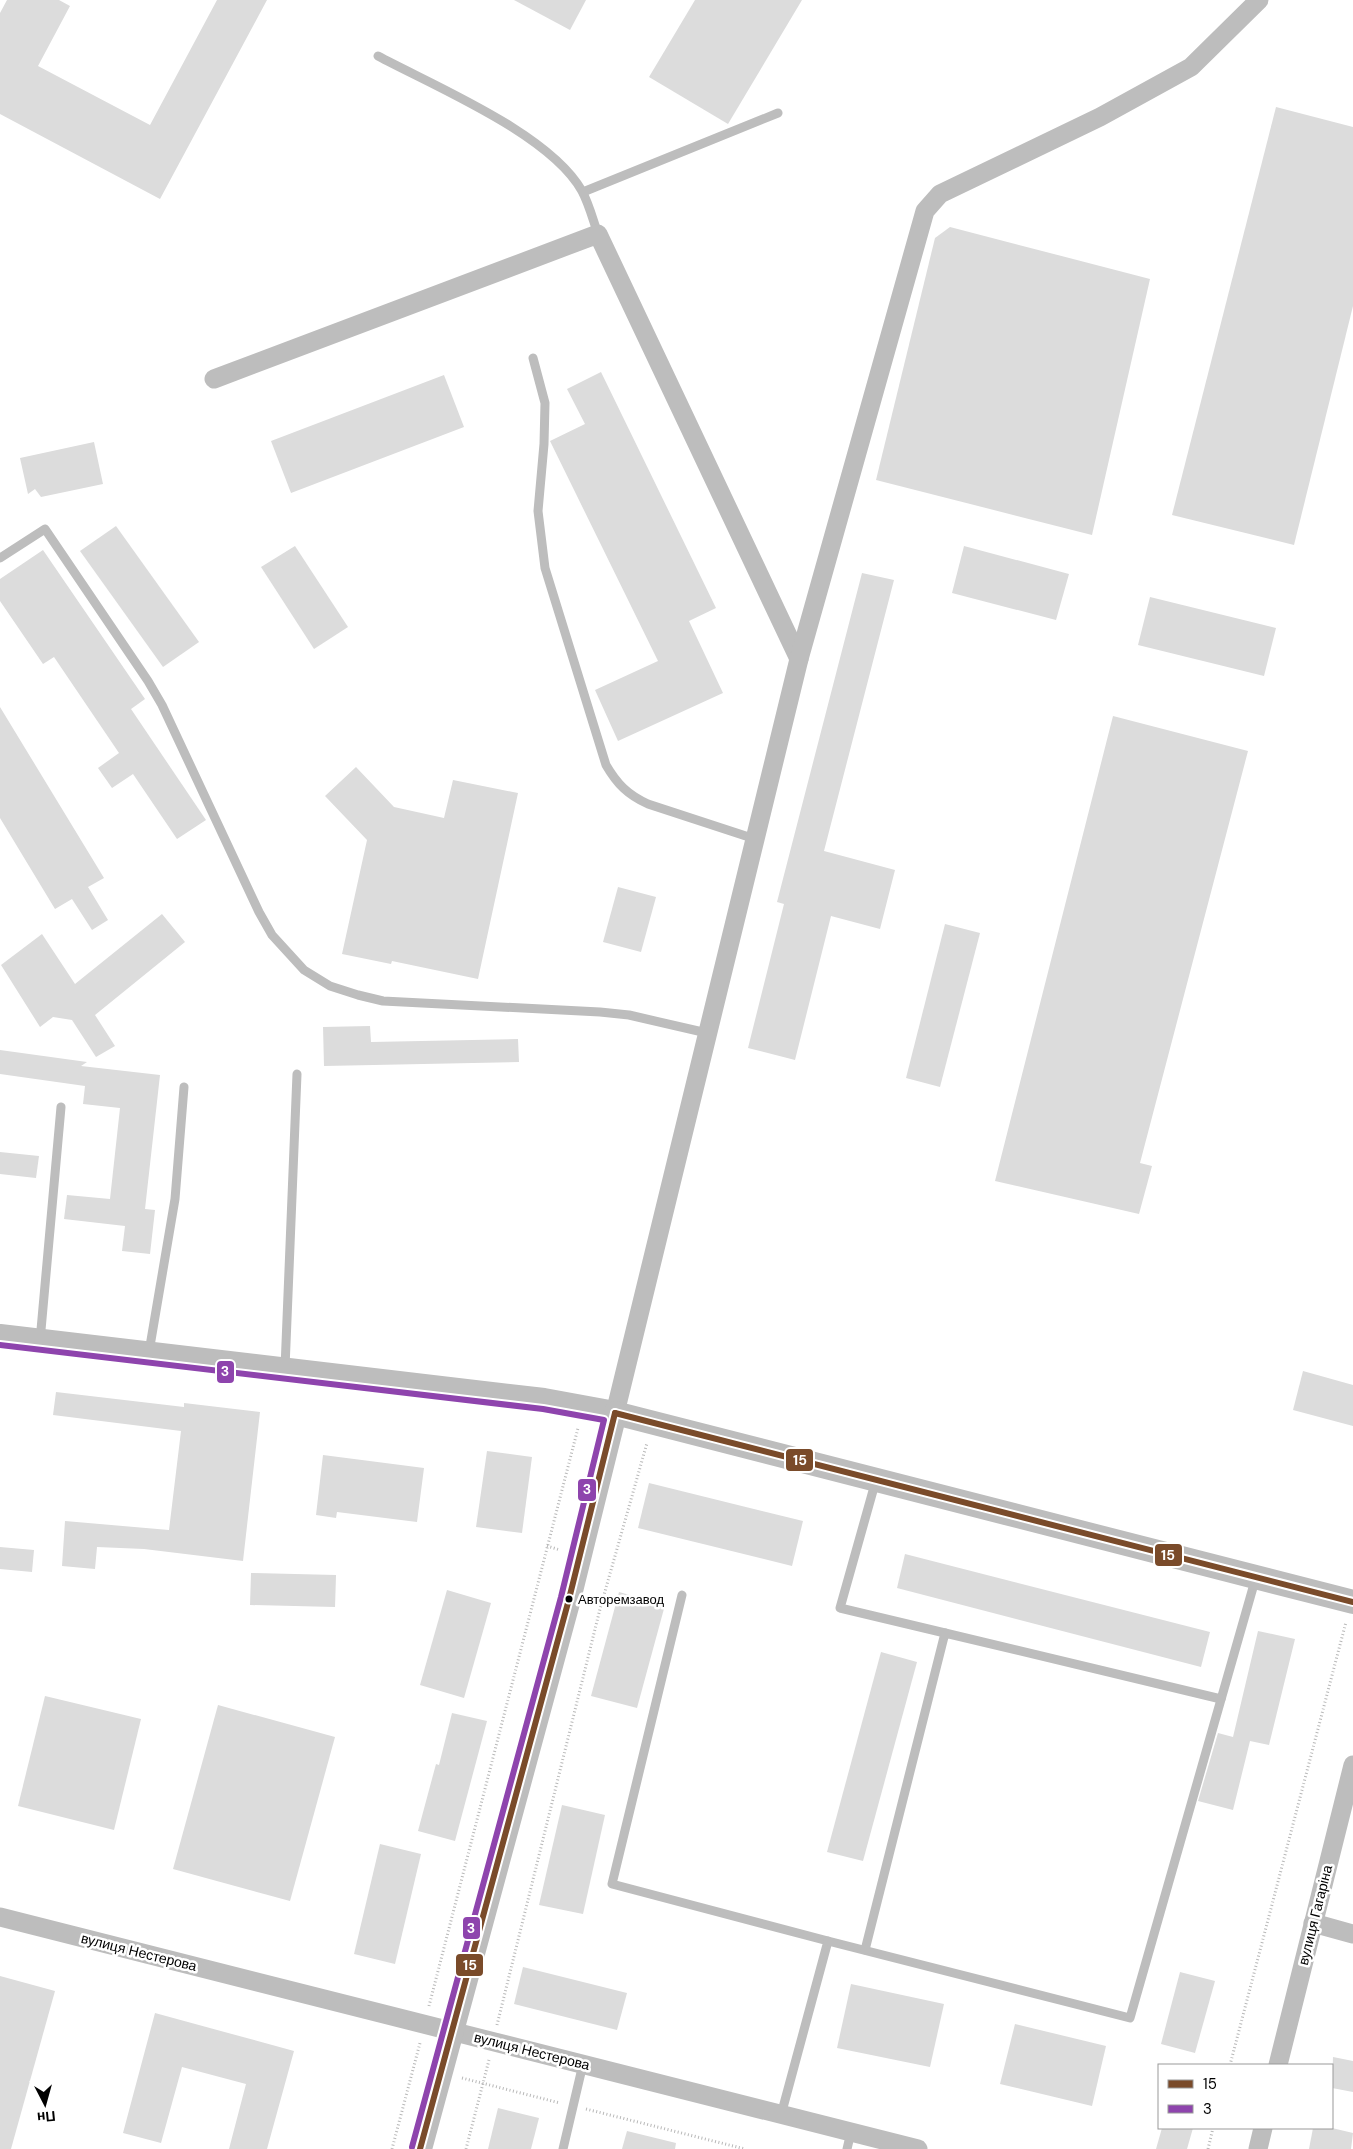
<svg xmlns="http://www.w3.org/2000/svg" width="1353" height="2149" font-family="'DM Sans',sans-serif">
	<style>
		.building { fill: #dcdcdc }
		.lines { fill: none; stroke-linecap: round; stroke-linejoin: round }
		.path { stroke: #b8b8b8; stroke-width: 3; stroke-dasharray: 1 2.5; stroke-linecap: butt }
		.service { stroke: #bdbdbd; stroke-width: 9 }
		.minor { stroke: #bdbdbd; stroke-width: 19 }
		.tertiary { stroke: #bdbdbd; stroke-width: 24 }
		.bus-1-casing { stroke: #fff; stroke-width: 10 }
		.bus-2-casing { stroke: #fff; stroke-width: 10 }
		.bus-1 { stroke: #7a4b2a; stroke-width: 6 }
		.bus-2 { stroke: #8e44ad; stroke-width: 6 }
		.bus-dot { fill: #000; stroke: #fff; stroke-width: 2 }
		.labels { text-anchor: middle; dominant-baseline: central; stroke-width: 5; stroke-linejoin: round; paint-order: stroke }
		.bus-label { font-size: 13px; fill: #000; stroke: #fff; text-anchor: start }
		.street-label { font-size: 14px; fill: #000; stroke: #fff }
		.line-badge { stroke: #fff; stroke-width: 2 }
		.badge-label { font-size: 14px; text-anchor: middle; font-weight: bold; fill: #fff }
	</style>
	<rect width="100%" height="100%" fill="#fff"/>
	<!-- building -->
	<g class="building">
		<polygon points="7,0 59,0 70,6 38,66 150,125 217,0 267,0 160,199 0,114 0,13"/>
		<polygon points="514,0 586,0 570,30"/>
		<polygon points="695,0 802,0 728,124 649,77"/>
		<polygon points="1276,107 1353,127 1353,306 1294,545 1172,515"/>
		<polygon points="950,227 1150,279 1092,535 876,480 935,238"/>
		<polygon points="601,372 716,608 689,621 723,693 618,741 595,690 658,661 550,441 585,424 567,389"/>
		<polygon points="444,375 464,427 291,493 271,441"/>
		<polygon points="94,442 103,484 41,497 35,489 28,494 20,458"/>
		<polygon points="116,526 199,642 163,667 80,551"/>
		<polygon points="295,546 348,627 314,649 261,567"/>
		<polygon points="964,546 1069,574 1056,620 952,593"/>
		<polygon points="43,550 145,699 131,709 206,820 177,839 133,774 112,788 98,768 119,753 54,657 43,664 0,601 0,579"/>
		<polygon points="862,573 894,580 824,851 895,870 880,929 831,916 795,1060 748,1048 784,904 777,902"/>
		<polygon points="1150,597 1276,628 1264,676 1138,645"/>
		<polygon points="0,707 104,878 88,887 108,920 92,930 72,899 55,909 0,818"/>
		<polygon points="1113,716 1248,751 1140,1163 1152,1166 1139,1214 995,1181"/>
		<polygon points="356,767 394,807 444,818 453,780 518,793 478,979 392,961 391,964 342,954 367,840 325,796"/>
		<polygon points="618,887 656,897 641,952 603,942"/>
		<polygon points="162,914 185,942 95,1015 115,1046 96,1057 72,1020 53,1017 40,1027 1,965 42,934 75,984"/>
		<polygon points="945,924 980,933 940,1087 906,1078"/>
		<polygon points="370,1026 371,1042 518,1039 519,1062 324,1066 323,1027"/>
		<polygon points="0,1050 87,1062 81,1066 160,1075 145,1209 155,1210 150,1254 122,1251 125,1226 64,1219 67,1195 110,1199 120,1108 83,1104 85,1086 0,1074"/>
		<polygon points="0,1152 39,1156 36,1178 0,1174"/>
		<polygon points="1303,1371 1353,1385 1353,1426 1293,1410"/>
		<polygon points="56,1392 184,1407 184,1403 260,1412 243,1561 144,1549 97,1547 95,1569 62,1566 65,1521 169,1530 181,1431 53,1415"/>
		<polygon points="487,1451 532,1457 522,1533 476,1527"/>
		<polygon points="323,1455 424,1468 417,1522 337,1512 336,1518 316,1515"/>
		<polygon points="649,1483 803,1521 792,1566 638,1528"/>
		<polygon points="0,1547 34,1550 32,1572 0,1569"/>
		<polygon points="905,1554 1210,1632 1201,1667 897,1588"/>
		<polygon points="251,1573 336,1575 335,1607 250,1605"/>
		<polygon points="447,1590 491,1603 464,1698 420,1685"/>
		<polygon points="619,1592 665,1605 637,1708 591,1696"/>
		<polygon points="1258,1631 1295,1639 1269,1745 1250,1741 1233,1810 1198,1801 1218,1733 1233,1737"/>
		<polygon points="881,1652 917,1662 863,1861 827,1852"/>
		<polygon points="45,1696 141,1719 114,1830 18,1806"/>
		<polygon points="218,1705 335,1737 290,1901 173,1869"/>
		<polygon points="452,1713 487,1721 455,1841 418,1831 436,1764 439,1765"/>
		<polygon points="562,1805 605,1815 583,1914 539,1905"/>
		<polygon points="380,1844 421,1854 395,1964 354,1954"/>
		<polygon points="523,1967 627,1993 617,2030 514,2004"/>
		<polygon points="1180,1972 1215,1981 1195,2053 1161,2044"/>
		<polygon points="0,1976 55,1991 11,2149 0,2149"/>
		<polygon points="851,1984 944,2004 930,2067 837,2048"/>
		<polygon points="155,2013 294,2051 267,2149 229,2149 246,2084 182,2067 161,2143 123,2133"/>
		<polygon points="1015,2024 1106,2046 1092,2106 1000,2084"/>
		<polygon points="1333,2057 1353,2061 1353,2092 1332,2088"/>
		<polygon points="498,2108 539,2118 531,2149 488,2149"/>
		<polygon points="1162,2128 1193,2128 1187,2149 1156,2149"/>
		<polygon points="1313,2128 1332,2128 1353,2133 1351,2149 1309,2149"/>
		<polygon points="627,2131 676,2143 675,2149 622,2149"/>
	</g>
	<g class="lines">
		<!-- path -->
		<g class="path">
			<polyline points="547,1546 560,1550"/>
			<polyline points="429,2006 578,1428"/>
			<polyline points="497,2025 600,1609 647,1443"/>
			<polyline points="1230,2065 1346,1622"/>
			<polyline points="462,2078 560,2103"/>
			<polyline points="586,2109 745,2149"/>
			<polyline points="392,2149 420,2043"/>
			<polyline points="466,2149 489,2060"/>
			<polyline points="1208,2149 1213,2128"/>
		</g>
		<!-- service -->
		<g class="service">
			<path d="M378,56C436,87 550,134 582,191C589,204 593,220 598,234"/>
			<polyline points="583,192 778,113"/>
			<path d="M533,358L545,403L544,444L538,511L545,568L606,765C617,784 628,795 648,804L755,839"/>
			<polyline points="0,558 45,529 148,681 162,705 259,912 272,935 304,970 330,986 358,995 383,1001 600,1012 629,1015 707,1033"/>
			<polyline points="40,1341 61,1107"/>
			<polyline points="149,1352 175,1199 184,1087"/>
			<polyline points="285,1368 297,1074"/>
			<polyline points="876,1480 840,1608 945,1633"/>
			<polyline points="682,1595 612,1884 828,1941 781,2115"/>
			<polyline points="828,1941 1130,2018 1256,1577"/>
			<polyline points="865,1950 945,1633 1221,1699"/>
			<polyline points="563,2149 583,2064"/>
			<polyline points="847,2149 851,2132"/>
		</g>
		<!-- minor -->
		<g class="minor">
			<polyline points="214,379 598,234 799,659"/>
			<polyline points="615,1413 799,659 925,211 940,194 1100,117 1191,67 1259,0"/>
			<polyline points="0,1917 918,2149"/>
			<polyline points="1313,1923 1353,1934"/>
			<polyline points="1278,2065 1353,1765"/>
			<polyline points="1258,2149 1263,2128"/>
		</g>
		<!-- tertiary -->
		<g class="tertiary">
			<polyline points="0,1336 544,1400 615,1413 1353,1602"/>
			<polyline points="420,2149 569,1599 615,1413"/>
		</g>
		<!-- bus-1 casing -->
		<g class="bus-1-casing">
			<g id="bus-1">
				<polyline points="615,1413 1353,1602"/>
				<polyline points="420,2149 569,1599 615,1413"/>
			</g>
		</g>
		<!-- bus-2 casing -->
		<g class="bus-2-casing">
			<polyline id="bus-2" points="0,1345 543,1409 604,1420 561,1597 412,2147"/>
		</g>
		<!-- bus-1 -->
		<use href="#bus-1" class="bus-1"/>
		<!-- bus-2 -->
		<use href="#bus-2" class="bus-2"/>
	</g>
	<!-- markers -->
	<circle class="bus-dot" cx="569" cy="1599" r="4.5"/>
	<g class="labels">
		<!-- bus labels -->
		<g class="bus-label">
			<text x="578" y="1599">Авторемзавод</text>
		</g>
		<!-- street labels -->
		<g class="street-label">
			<text transform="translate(1315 1915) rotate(-76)">вулиця Гагаріна</text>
			<text transform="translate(139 1952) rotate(14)">вулиця Нестерова</text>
			<text transform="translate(532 2051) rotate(14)">вулиця Нестерова</text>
		</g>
	</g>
	<g class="line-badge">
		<rect x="216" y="1360" width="19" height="24" rx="5" fill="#8e44ad"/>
		<rect x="785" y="1448" width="29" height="24" rx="5" fill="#7a4b2a"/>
		<rect x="577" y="1478" width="20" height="24" rx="5" fill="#8e44ad"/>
		<rect x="1154" y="1543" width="29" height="24" rx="5" fill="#7a4b2a"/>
		<rect x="462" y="1916" width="19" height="24" rx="5" fill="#8e44ad"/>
		<rect x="455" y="1953" width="29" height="24" rx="5" fill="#7a4b2a"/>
	</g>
	<g class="badge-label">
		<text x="225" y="1376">3</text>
		<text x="800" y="1465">15</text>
		<text x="587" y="1494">3</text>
		<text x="1168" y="1560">15</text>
		<text x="471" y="1933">3</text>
		<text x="470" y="1970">15</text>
	</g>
	<!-- legend -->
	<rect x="1158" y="2064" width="175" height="65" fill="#ffffff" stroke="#999999"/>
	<rect x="1168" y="2080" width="25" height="8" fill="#7a4b2a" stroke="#999999"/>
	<text x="1203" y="2089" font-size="15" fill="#000000">15</text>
	<rect x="1168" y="2105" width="25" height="8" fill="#8e44ad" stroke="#999999"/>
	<text x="1203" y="2114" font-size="15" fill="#000000">3</text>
	<!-- north arrow -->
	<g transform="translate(45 2104) rotate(174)" stroke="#ffffff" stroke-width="4" paint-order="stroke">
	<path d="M0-4L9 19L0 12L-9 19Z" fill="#000000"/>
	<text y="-8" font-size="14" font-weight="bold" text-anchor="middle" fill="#000000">Пн</text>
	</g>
</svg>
